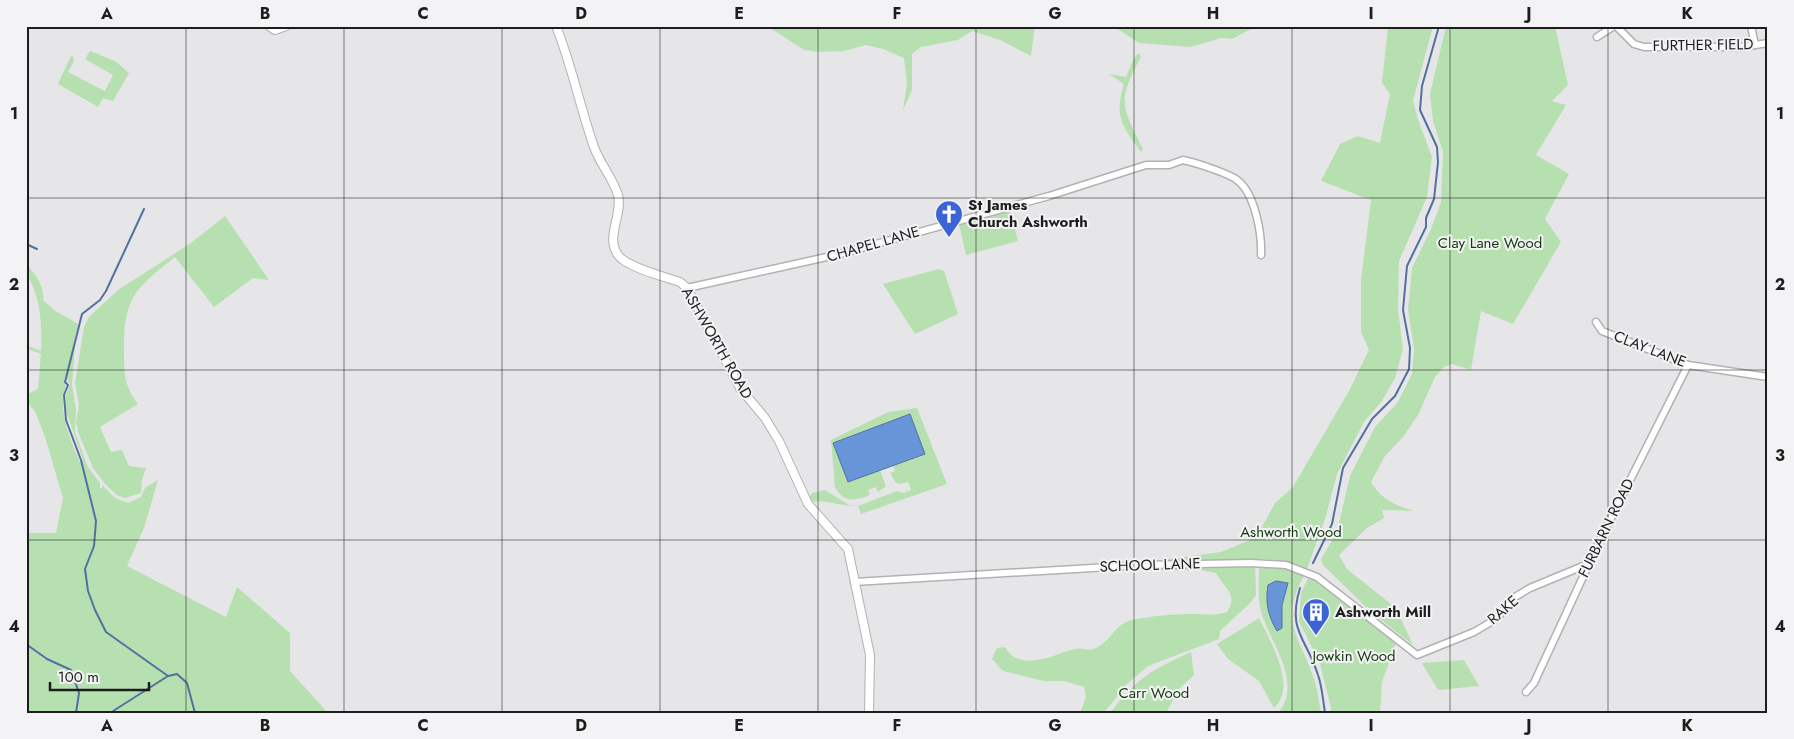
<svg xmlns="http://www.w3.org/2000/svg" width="1794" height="739" font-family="Jost,sans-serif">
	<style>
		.green { fill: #b7e0b0; fill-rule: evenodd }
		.water { fill: #6895d8; stroke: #5271a0 }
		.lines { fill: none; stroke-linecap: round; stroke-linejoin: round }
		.stream { stroke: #5271a0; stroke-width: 2 }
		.minor-casing { stroke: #b2b2b5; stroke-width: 9 }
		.tertiary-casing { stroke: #b2b2b5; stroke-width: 10 }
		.minor { stroke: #fff; stroke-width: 6 }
		.tertiary { stroke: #fff; stroke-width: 8 }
		.grid { fill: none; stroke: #1d1d1e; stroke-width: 1; stroke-opacity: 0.55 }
		.labels { text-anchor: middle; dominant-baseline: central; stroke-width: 4; stroke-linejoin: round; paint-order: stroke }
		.street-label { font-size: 15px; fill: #1d1d1e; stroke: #f3f3f5 }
		.poi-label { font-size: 15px; font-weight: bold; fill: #1d1d1e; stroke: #f3f3f5; text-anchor: start }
		.park-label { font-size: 15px; fill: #11390c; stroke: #f3f3f5 }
		.neatline { fill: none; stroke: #1d1d1e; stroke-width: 2 }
		.grid-label { font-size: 16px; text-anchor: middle; font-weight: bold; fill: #1d1d1e }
	</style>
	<rect width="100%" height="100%" fill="#e6e6e8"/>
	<!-- green -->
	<g class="green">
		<polygon points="767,26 1035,26 1031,56 1000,40 972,31 958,40 921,47 912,54 912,90 903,110 907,84 904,58 883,49 866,45 844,51 821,52 804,50"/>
		<polygon points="1113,26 1257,26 1232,39 1221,38 1191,47 1139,43"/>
		<polygon points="1388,26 1433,26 1413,101 1419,122 1432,157 1427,197 1399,261 1398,309 1403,349 1395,378 1382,401 1364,422 1337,474 1326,516 1307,569 1278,560 1254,559 1147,562 1221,552 1250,540 1262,527 1275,503 1293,487 1349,391 1369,350 1361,332 1361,279 1371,200 1321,181 1340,144 1358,136 1380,143 1390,94 1382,83"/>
		<path d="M1446,26H1555L1568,85L1552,101L1566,105L1536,155L1569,174L1545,219L1561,242L1513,324L1481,311L1471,370L1452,364L1444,367L1435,377L1418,415L1403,437L1385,456L1371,482C1382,500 1395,505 1414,511L1382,510L1384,518L1367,528L1339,555L1347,569L1396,608L1413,645L1371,612L1323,565L1321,559L1337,532L1350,476L1375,427L1398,402L1412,374L1414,349L1408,309L1412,268L1431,229L1441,202L1443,152L1433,121L1430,94Z"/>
		<polygon points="90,51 115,61 129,73 113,101 103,98 98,107 58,84 71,56 73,56 74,61 68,72 105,91 113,75 85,59"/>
		<path d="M1139,53L1141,57C1117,101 1121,105 1143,149L1141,152C1122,126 1114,117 1124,84L1109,74L1126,77L1134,58Z"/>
		<polygon points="1010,210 1018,241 966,255 959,224"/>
		<path d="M225,216L269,280L253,278L214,307L175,257C134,289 123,299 124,353C124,374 125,387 138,404L100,427L111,452L122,450L129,466L146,468L142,480L141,493L125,498L117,495L105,484L93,468L78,432L76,422L79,405L75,383L84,327L89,317L118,290L191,243Z"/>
		<path d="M28,266C36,275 45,288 43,300L54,310L78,324L73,344L75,345L72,384L76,410L75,432L88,467L100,483V488L102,489V485L115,498L128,503L141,497L145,488L158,480L144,528L127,566L226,617L237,587L290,633V671L328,713H26V531L28,533H56L63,498L45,437L35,411L26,401V395L38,389L41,354L26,348V345L41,351C42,324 41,297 26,273ZM65,376L70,384L66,396V411L83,460L80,462C70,439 57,410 66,385L64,381Z"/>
		<polygon points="939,269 944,271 958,314 915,334 883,284"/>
		<path d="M917,408L947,484L861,514L858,506C843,507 823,499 813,502L810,497L812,493L825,490L849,505L858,506L897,491L904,493L911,490L908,482L901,484L896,483L890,473L895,471L893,466L925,454L848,482L880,470L886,486L878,492L876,487L868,490L870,495C856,501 843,503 835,487L831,440L888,412Z"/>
		<path d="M1255,564L1256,595L1249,604L1220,631L1219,639L1148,666L1127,684L1104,713H1080L1086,697L1084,687L1064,681H1044L1003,671L992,659L997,648L1005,647C1019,673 1054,655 1074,649C1080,647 1087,651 1093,649C1110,644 1114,624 1132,620C1151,616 1173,614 1193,614C1206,614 1214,616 1227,612C1239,593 1224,589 1216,573L1200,570L1146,571V568Z"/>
		<path d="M1259,564L1289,568L1305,574C1277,624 1301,636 1315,682C1318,692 1319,703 1321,713H1278C1303,683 1272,645 1262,615C1257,601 1259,580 1259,564ZM1277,581L1288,583L1282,605V628Z"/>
		<polygon points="1309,576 1331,590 1396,643 1382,682 1380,713 1330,713 1331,708 1320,664 1299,621 1301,593"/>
		<path d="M1259,618C1270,641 1298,687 1274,708L1259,681L1228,659L1217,644Z"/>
		<path d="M1191,652L1194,675L1179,689L1166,713H1110C1138,677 1150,671 1191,652Z"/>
		<polygon points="1464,660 1479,686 1438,690 1422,663"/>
	</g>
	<!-- water -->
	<g class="water">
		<polygon points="910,414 925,454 848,482 833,443"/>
		<path d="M1276,581L1288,583L1282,605V628L1277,631C1268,616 1265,602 1268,585Z"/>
	</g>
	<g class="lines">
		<!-- stream -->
		<g class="stream">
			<polyline points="144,209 106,291 100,300 82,314 65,382 68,385 64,395 66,420 81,460 96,521 94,546 85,569 88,591 95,610 106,632 168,676"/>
			<polyline points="26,244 37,249"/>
			<polyline points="1313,563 1332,524 1343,468 1372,419 1395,396 1409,369 1410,348 1403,310 1407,266 1426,227 1426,218 1434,199 1438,162 1437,147 1420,110 1422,86 1439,26"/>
			<path d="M1300,588C1287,631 1306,637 1318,675C1322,686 1323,700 1325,713"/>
			<polyline points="26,644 47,659 71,670 79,693 76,713"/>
			<polyline points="110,713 168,676 177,674 187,683 195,713"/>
		</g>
		<!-- minor casing -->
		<g class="minor-casing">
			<g id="minor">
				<polyline points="1616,26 1634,44 1644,47 1742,47 1768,43"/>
				<polyline points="1751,26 1755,45"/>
				<polyline points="1597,37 1614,26"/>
				<path d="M687,288L840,254L1049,196L1146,165H1169L1183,160C1194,162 1230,174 1237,180C1255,193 1262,234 1261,255"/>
				<polyline points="1596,322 1602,331 1688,365 1768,377"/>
				<polyline points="854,582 1143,565 1251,563 1286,565 1317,577 1417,655 1474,632 1496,619 1515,597 1530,588 1588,564"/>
				<polyline points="1526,692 1534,683 1600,540 1688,365"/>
			</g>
		</g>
		<!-- tertiary casing -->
		<g class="tertiary-casing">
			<g id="tertiary">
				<polyline points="269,26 275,30 286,26"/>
				<path d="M556,26C572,66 580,107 594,147C600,164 613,178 618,195C623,215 605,237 618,255C626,267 665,277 680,282L687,288L740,388L765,418L779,441L808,504L848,549L870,655L869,713"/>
			</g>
		</g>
		<!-- minor -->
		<use href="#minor" class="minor"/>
		<!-- tertiary -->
		<use href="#tertiary" class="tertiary"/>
	</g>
	<!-- grid -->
	<path class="grid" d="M186,26V713M344,26V713M502,26V713M660,26V713M818,26V713M976,26V713M1134,26V713M1292,26V713M1450,26V713M1608,26V713M26,198H1768M26,370H1768M26,540H1768"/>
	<!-- icons -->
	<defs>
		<g id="church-pin" transform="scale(1.4375)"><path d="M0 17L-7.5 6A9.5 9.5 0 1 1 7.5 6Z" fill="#3d64d5" stroke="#f3f3f5"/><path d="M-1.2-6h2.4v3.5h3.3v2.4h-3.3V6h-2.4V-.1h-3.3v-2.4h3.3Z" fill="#fff"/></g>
		<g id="building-pin" transform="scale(1.4375)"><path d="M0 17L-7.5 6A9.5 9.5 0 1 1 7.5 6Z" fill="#3d64d5" stroke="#f3f3f5"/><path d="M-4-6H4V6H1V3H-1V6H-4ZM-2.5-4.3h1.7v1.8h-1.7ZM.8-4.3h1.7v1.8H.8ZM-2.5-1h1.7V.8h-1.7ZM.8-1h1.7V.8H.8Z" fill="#fff"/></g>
	</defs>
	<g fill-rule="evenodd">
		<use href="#church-pin" x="949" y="214"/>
		<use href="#building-pin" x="1316" y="612"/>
	</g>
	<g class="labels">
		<!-- street labels -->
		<g class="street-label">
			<text transform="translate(1703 45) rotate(-1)">FURTHER FIELD</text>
			<text transform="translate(873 244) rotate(-16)">CHAPEL LANE</text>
			<text transform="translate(717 343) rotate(60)">ASHWORTH ROAD</text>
			<text transform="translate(1650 349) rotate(21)">CLAY LANE</text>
			<text transform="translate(1606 528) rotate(-64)">FURBARN ROAD</text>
			<text transform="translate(1150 565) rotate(-2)">SCHOOL LANE</text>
			<text transform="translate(1503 610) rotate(-41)">RAKE</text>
		</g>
		<!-- poi labels -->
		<g class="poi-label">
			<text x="968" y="205">St James<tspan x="968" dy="17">Church Ashworth</tspan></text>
			<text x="1335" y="612">Ashworth Mill</text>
		</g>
		<!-- park labels -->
		<g class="park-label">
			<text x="1490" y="243">Clay Lane Wood</text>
			<text x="1291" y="532">Ashworth Wood</text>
			<text x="1354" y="656">Jowkin Wood</text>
			<text x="1154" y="693">Carr Wood</text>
		</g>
	</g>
	<!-- border -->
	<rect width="1794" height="739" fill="none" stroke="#f3f3f5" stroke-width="55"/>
	<!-- scale -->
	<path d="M50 682v8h99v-8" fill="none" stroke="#1d1d1e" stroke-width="2.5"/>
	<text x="58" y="682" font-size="15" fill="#1d1d1e" stroke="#f3f3f5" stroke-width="4" paint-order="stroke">100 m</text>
	<rect x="28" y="28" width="1738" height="684" class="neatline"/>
	<g class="grid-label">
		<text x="107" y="19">A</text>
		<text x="265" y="19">B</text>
		<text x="423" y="19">C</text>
		<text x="581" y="19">D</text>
		<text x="739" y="19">E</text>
		<text x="897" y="19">F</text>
		<text x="1055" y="19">G</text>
		<text x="1213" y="19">H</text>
		<text x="1371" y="19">I</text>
		<text x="1529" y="19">J</text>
		<text x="1687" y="19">K</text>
		<text x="14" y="119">1</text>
		<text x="1780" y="119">1</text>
		<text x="14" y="290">2</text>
		<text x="1780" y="290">2</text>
		<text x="14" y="461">3</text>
		<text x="1780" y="461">3</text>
		<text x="14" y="632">4</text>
		<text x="1780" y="632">4</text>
		<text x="107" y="731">A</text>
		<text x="265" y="731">B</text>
		<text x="423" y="731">C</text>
		<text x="581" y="731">D</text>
		<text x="739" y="731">E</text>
		<text x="897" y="731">F</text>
		<text x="1055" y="731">G</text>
		<text x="1213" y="731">H</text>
		<text x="1371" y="731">I</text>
		<text x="1529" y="731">J</text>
		<text x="1687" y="731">K</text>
	</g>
</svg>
